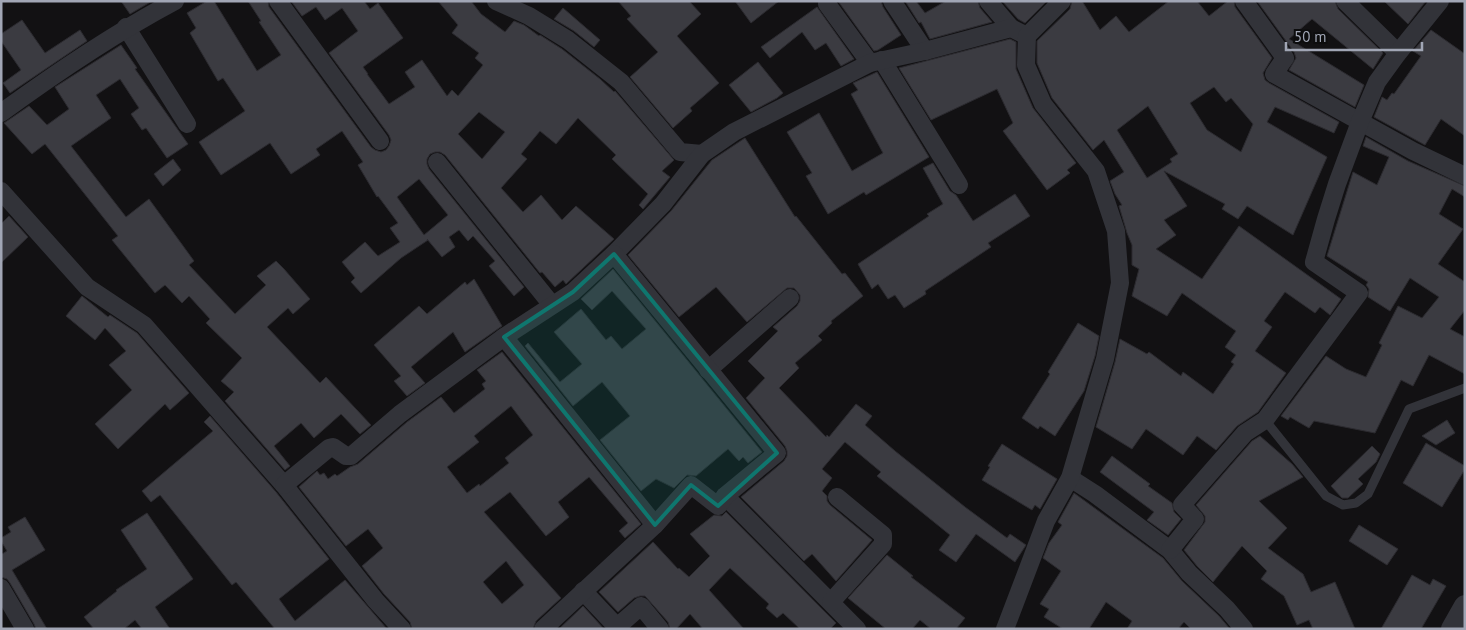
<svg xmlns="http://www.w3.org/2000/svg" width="1466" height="630" font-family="'PT Sans',sans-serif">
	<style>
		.building { fill: #3b3b41; stroke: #2c2b30; fill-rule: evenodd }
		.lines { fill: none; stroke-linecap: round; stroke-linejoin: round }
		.service { stroke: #323339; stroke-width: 9 }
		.minor { stroke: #323339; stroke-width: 18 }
		.tertiary { stroke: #323339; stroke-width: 22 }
		.marked { fill: #0f766e; fill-opacity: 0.2; stroke: #0f766e; stroke-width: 4; stroke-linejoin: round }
	</style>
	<rect width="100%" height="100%" fill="#121113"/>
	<!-- building -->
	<g class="building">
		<polygon points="121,1 152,1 130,14"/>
		<path d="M207,1H214L257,71L281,55L259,22L261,21L248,1H268L269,7L371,147L375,150L381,152L386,150L389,146L391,140L389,135L329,53L358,31L342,8L325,20L316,7L302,16L291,1H364L370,9L378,3L403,38L363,67L368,74H367L389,104L415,87L405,72L422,60L447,96L452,90L458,96L483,65L475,58L479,53L452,33L458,25L438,1H471L481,14L505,32L514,21L524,25L539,36L540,35L562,49L600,79L614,92L615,91L674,160L662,171L670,177L643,209L639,205L648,194L612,159L616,155L578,118L556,144L540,131L521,154L527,159L501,188L523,212L541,195L562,220L576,206L614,239L566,284L563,280L555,287L542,272L540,273L445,155L440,152H435L430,154L427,159V164L429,169L524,287L514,296L489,266L495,261L473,236L468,241L459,230L449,237L455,247L442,257L427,239L428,240L401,258L361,293L351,282L355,278L342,262L365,242L378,256L400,242L390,228L398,223L378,196L377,197L358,165L363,162L342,131L316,149L320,155L291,174L270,143L221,175L199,142L245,111L223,78L218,81L190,33L196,28L187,13ZM479,112L505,132L482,159L458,134ZM419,179L448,215L424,235L397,197Z"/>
		<polygon points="618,1 689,1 701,14 677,36 719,83 690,108 692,111 673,128 630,77 658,52 627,19 631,16"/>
		<polygon points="735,1 779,1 751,23"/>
		<polygon points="838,1 881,1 883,7 901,35 878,50 874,51"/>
		<polygon points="905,1 916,1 925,13 946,1 978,1 980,8 992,22 930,39 921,22 919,23"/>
		<polygon points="1002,1 1047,1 1025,23 1018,19"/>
		<path d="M1072,1H1082L1100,30L1116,16L1129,32L1169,1H1197L1209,16L1228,1H1234L1235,7L1272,58L1263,73L1265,80L1269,83L1339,122L1334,133L1275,107L1267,122L1327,157L1293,235L1247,206L1238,219L1222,209L1225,204L1164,171L1187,206L1164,220L1176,235L1156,249L1202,279L1239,226L1341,299L1330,315L1320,307L1315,313L1285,292L1264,321L1272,327L1255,351L1286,373L1258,412L1237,426L1216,450L1197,436L1183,455L1146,429L1132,449L1096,427L1115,362L1120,339L1147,354L1149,352L1181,376L1183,372L1213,394L1234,364L1231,362L1236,355L1225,347L1236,331L1182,293L1167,316L1132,296L1139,269L1132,265V245L1127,233L1119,206L1122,205L1115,194L1110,181L1124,172L1104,140L1093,150L1052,98L1037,63V41L1070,9ZM1214,87L1226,102L1231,98L1253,124L1241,152L1207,130L1190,103ZM1148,106L1178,154L1170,159L1172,162L1147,178L1117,130Z"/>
		<polygon points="1257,1 1335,1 1338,9 1383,53 1373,69 1312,19 1289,39 1364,85 1355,107 1289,70 1296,58 1294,52"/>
		<polygon points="1384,1 1426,1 1408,24"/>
		<polygon points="817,7 854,59 841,66 826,43 815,50 802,32 770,58 761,47"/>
		<polygon points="563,8 600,40 594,47 574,31 554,19"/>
		<polygon points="22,20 45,53 80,30 87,41 10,93 3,83 21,70 1,41 1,34"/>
		<polygon points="1431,30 1465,54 1465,136 1441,119 1425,145 1374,117 1382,97 1387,100 1392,93 1394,94 1421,56 1413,51"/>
		<polygon points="1010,39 1016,42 1016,69 1033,108 1076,163 1067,170 1070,173 1047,190 1003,131 1013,123 997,89 931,120 899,68"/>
		<polygon points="121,45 137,68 135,69 188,144 167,158 146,128 142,130 131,114 139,108 120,79 96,95 111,118 71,146 126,217 149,199 194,261 189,265 235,314 266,285 257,276 276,261 284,269 310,299 293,314 288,308 267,327 320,383 326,377 371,425 360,434 341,414 314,438 301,423 274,446 290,466 285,470 225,401 234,392 221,381 242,358 206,323 210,319 189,296 182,303 165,285 155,293 112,240 118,236 45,144 32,154 4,123 29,106 47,125 69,109 55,87"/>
		<polygon points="758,62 783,93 777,98 751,112 729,85"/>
		<polygon points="877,72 929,157 866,195 864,192 828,214 806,176 812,173 787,132 819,113 852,171 883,153 851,94 858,90 853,83"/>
		<polygon points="1366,137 1408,161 1465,186 1465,197 1452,189 1439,214 1463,229 1438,264 1465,282 1465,310 1450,329 1465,337 1465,374 1429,355 1413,386 1401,380 1375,433 1314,421 1309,428 1290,417 1288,420 1281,416 1326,356 1346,369 1366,377 1382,345 1379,343 1398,306 1422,318 1439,297 1410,278 1390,311 1368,297 1369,289 1366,285 1368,282 1327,256 1353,172 1377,185 1389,157 1363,146"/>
		<polygon points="745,138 795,217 796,216 842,274 845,273 863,296 831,321 832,323 818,336 822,340 795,363 799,368 779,388 826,437 827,435 829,437 856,404 872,416 865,425 895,451 965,507 1007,538 1010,534 1026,545 1015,562 976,534 956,562 939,550 950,535 877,476 881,472 845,442 822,469 832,478 822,491 827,496 827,501 830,505 872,540 836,581 812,554 804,561 741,497 784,461 787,456 787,451 785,446 746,398 765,378 748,361 778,331 773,327 797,306 800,301 800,295 794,288 787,288 747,322 716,287 679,317 628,255 671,211 712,160"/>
		<polygon points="173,159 181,170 163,186 154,174"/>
		<polygon points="933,163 950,191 956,195 973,221 1015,194 1030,216 988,243 991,247 925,291 926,294 904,308 895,295 888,299 878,284 872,289 858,264 929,216 927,214 943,204 923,168"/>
		<polygon points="9,216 28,237 1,263 1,224"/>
		<polygon points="613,269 762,452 748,463 743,457 739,461 728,449 696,476 687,475 674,488 656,479 641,491 600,440 630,416 602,382 573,406 525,346 528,343 560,382 582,364 554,332 581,309 606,340 611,336 622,349 646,329 612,291 592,310 581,299"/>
		<polygon points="474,279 502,326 465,352 453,332 411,367 425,383 407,396 394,381 401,376 374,345 419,306 427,314 465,282 467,285"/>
		<polygon points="82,296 108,317 110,315 137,333 189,393 170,410 165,404 118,449 95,424 132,390 109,365 126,351 105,328 95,340 66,316"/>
		<polygon points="1078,323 1099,336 1095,356 1084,391 1055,436 1040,426 1038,429 1022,418 1050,374 1048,372"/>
		<path d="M502,352L641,524L625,538L619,531L628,523L589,477L558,502L569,517L546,536L510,492L484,512L561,598L536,621L533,629H412L410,622L384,594L362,566L383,548L368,529L346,546L299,487L317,471L320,475L324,473L328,479L335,474L337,476L350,467L358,464L407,422L441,397L454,413L485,389L482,384L486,381L477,370ZM511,406L533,435L505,458L509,463L480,486L479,484L467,493L447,467L479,442L474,436ZM506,561L524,585L502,604L483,582Z"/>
		<polygon points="210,416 276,492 329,559 279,599 295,621 345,580 387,629 275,629 236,582 232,585 160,495 151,502 142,491 213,431 204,422"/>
		<polygon points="1447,420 1455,433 1436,445 1422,436"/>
		<polygon points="1260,436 1292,464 1303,477 1259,501 1287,528 1268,548 1303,574 1311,592 1335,582 1355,629 1313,629 1309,620 1297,625 1284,596 1261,579 1267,571 1242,546 1213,582 1197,566 1184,550 1205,522 1205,516 1196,505 1252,441"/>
		<polygon points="1426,443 1465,466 1465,469 1442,507 1403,483"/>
		<polygon points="1002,444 1057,479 1040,509 1035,505 1032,510 982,480 990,467 988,466"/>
		<polygon points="1372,446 1380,454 1376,462 1358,479 1363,484 1348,498 1342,498 1331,486"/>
		<polygon points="1112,456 1150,484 1148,486 1172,503 1174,512 1181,519 1168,535 1147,520 1154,512 1100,472"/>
		<polygon points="1074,493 1163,558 1182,581 1219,616 1230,629 1191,629 1184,622 1178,629 1127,629 1132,621 1106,602 1089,629 1063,629 1044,617 1049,609 1040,604 1061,571 1043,558 1049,543 1062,525 1058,522"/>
		<polygon points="726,512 836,623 830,629 800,629 783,613 777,618 766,608 769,604 730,568 709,590 744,629 703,629 690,614 676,629 670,629 668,622 645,596 640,596 634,598 618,612 599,592 653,542 678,569 679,568 689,577 710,556 690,534 714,515 722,516"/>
		<polygon points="147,513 193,579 155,607 170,629 142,629 135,620 124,629 94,629 84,617 117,591 116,590 147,569 121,530"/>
		<polygon points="25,517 45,550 12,570 47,629 36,629 34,624 10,583 7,579 1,577 1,553 2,554 7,551 1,541 1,538 11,532 8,527"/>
		<polygon points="1359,525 1398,549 1387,565 1349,541"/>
		<polygon points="887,555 913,576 911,577 965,618 956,629 931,629 920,620 912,629 886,629 848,598"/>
		<polygon points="1412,575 1430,585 1433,579 1446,586 1421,629 1381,629"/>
		<polygon points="583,606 604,629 559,629"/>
	</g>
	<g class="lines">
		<!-- service -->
		<polyline class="service" points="1265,420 1326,496 1343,505 1356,503 1368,494 1409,409 1465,388"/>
		<!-- minor -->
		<g class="minor">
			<polyline points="278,1 380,141"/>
			<polyline points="496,1 529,16 568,40 621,82 680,152 702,154"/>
			<polyline points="892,1 925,51"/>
			<polyline points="988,1 1011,28"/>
			<polyline points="1244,1 1285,58 1274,74 1413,151 1465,176"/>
			<polyline points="1345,1 1398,53"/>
			<polyline points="827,4 870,63"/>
			<polyline points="126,27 187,124"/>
			<polyline points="882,60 959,185"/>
			<path d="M1,113C57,72 113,34 175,1"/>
			<polyline points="437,162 552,305"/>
			<polyline points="1,191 87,287 144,325 284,485 376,601 402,629"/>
			<polyline points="504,337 655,525"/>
			<polyline points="708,370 790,298"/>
			<polyline points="1070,478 1095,494 1170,550 1189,573 1227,609 1244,629"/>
			<polyline points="284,485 329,448 333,447 346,456 351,456 400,414 504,337 573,292 614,254 663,204 702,154 734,132 870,63 925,51 1011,28 1027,36"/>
			<polyline points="725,496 857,629"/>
			<polyline points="1170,550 1195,519 1182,505 1245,433 1265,420 1359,293 1314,262 1326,219 1337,184 1360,122 1377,82 1398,53 1440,1"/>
			<polyline points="1,588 25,629"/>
			<polyline points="583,591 617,627 641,606 660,629"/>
			<polyline points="831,602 883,544 883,535 837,497"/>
			<polyline points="543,629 655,525 691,485 718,506 725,496 777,453 614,254"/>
			<polyline points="1005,629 1046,521 1070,478 1105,359 1120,283 1116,231 1096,171 1043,104 1026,65 1027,36 1062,1"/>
		</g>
		<!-- tertiary -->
		<polyline class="tertiary" points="1452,629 1465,606"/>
	</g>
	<!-- marked area -->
	<path class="marked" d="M614,254L777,453L718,506L691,485L655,525L504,337L573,292Z"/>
	<!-- border -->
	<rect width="1466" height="630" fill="none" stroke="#a1a6b5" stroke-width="5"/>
	<!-- scale -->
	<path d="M1286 42v8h136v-8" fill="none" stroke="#a1a6b5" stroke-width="2.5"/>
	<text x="1294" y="42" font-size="15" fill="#a1a6b5" stroke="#0d0d0e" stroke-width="4" paint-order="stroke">50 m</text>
</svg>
